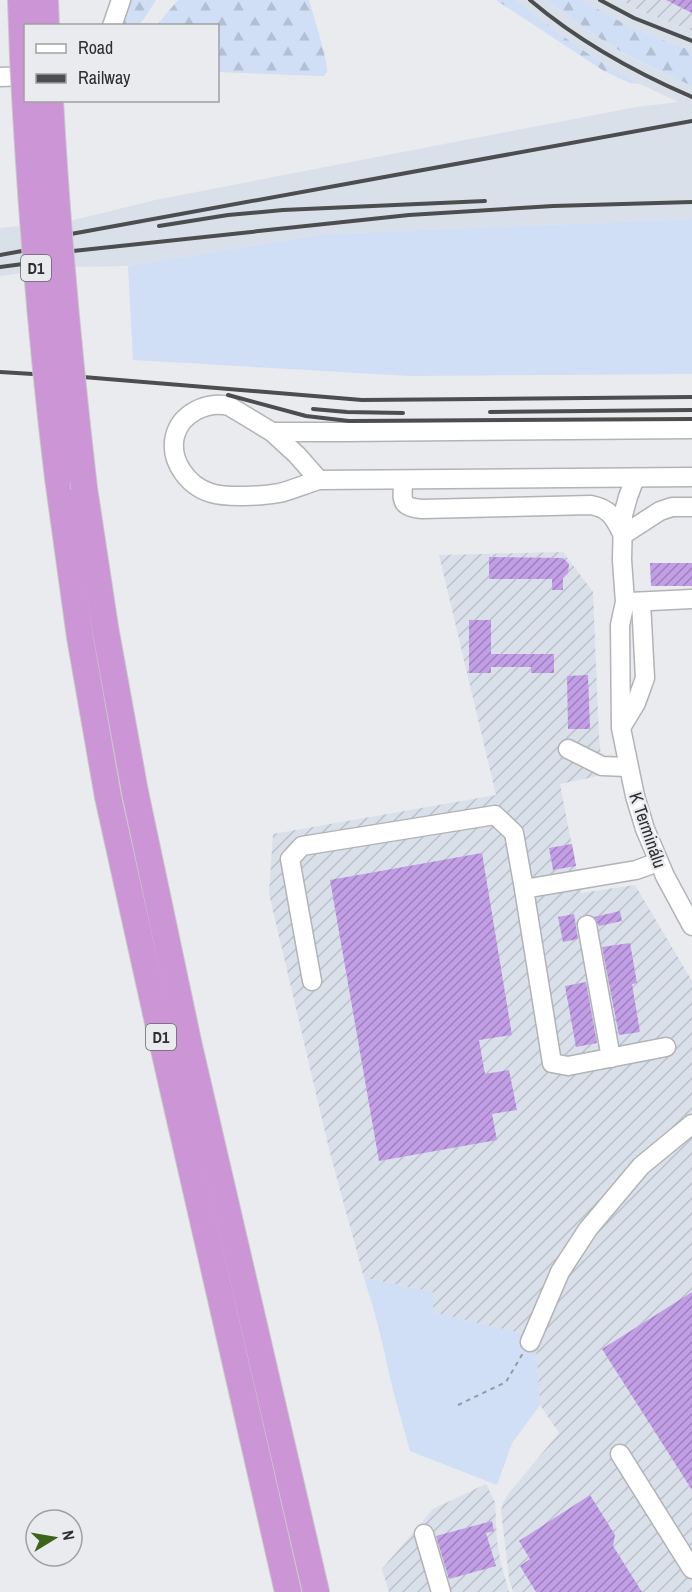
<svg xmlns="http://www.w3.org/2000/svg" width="692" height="1592" font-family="'Archivo Narrow',sans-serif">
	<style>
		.industrial { fill: url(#industrial-furrows) }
		.built { fill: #dae0ea }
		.grass { fill: #d0def6 }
		.forest { fill: url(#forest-firs) }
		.building { fill: url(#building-hatch) }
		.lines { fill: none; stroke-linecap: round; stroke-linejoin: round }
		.minor-casing { stroke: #b1b3b6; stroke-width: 21 }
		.highway-casing { stroke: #c9c9c9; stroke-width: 28 }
		.path { stroke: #989a9c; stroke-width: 2; stroke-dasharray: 4.5 4.5; stroke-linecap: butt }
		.minor { stroke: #fff; stroke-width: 18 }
		.highway { stroke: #cb95d6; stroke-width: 26 }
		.rail { stroke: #4c4d4e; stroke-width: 4 }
		.highway-bridge-casing { stroke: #c9c9c9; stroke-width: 28; stroke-linecap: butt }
		.highway-bridge { stroke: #cb95d6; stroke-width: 26 }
		.labels { text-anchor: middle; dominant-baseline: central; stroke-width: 4.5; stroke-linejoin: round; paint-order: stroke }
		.shield { fill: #e9ebee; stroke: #666769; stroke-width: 1.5 }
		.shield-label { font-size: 16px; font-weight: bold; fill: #2e2f30 }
		.street-label { font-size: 18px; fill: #2e2f30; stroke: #e9ebee }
	</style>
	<defs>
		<pattern id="industrial-furrows" width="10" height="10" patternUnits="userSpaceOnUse" patternTransform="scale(1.5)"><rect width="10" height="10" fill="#dae0ea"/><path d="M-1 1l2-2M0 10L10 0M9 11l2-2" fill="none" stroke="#bbc0c9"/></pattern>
		<pattern id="forest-firs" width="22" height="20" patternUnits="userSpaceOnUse" patternTransform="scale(1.5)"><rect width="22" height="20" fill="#d0def6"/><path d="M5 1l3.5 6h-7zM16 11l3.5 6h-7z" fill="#b3bfd3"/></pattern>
		<pattern id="building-hatch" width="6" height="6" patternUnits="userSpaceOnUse" patternTransform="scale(1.5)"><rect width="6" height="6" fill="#c29ee6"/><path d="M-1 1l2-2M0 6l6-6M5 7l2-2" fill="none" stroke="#9e81bb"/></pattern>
	</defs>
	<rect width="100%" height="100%" fill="#e9ebee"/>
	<!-- industrial -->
	<g class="industrial">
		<polygon points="621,0 692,0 692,31 638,10"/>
		<polygon points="563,552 593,592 599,738 603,775 560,784 581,893 635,885 692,981 692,1118 600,1208 523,1334 432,1312 433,1292 364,1278 330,1153 269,894 273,834 496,795 439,555"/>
		<polygon points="692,1134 692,1592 513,1592 509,1578 501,1511 503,1503 508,1494 559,1433 540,1405 536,1350 544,1314 577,1248 654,1166"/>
		<polygon points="486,1484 495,1502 497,1541 501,1564 509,1592 389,1592 382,1569 433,1509"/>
	</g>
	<!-- built -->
	<g class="built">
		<polygon points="516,0 546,0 601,39 624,54 692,86 692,219 324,234 128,266 68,267 0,276 0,228 70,221 155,200 636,107 678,102 640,84 590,55 560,34"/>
		<polygon points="581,0 621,0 638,10 692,31 692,51 630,27"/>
	</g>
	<!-- grass -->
	<g class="grass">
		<polygon points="692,219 692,374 410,376 133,360 128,266 324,234"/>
		<path d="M364,1278L433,1292V1312L523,1334L536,1350L540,1405L512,1443L497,1485L410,1451C403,1424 394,1397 388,1369C382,1338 374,1309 364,1278Z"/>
	</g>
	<!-- forest -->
	<g class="forest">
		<polygon points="124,0 156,0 144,19 138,25 115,26"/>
		<path d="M178,0H309C312,11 329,64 327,72C326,73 325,74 324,76H319L218,72V26L157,25Z"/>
		<polygon points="496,0 516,0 560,34 590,55 640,84 630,83 604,71"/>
		<polygon points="546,0 581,0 630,27 692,51 692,86 625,54 601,39"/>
	</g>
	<!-- building -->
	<g class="building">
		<polygon points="666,0 692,0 692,13"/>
		<polygon points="489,557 563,558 569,564 568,573 563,578 563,590 552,590 552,579 489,579"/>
		<polygon points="650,563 692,563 692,586 651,586"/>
		<polygon points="469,620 491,620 491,654 554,654 554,673 531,673 531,667 491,667 491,673 469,673"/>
		<polygon points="588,675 590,729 568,729 567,676"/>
		<polygon points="572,844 576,866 553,870 549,848"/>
		<polygon points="482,853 512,1035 479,1040 485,1074 509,1070 517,1110 492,1114 497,1140 379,1161 330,880"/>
		<polygon points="620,911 622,921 599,926 594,917"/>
		<polygon points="574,914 578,939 563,942 558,917"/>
		<polygon points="630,943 637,983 632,984 640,1032 619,1035 602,947"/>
		<polygon points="586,982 597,1043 576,1047 565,986"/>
		<polygon points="692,1292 692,1490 602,1349"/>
		<polygon points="590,1495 615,1535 613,1546 642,1592 536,1592 520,1566 530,1559 519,1541"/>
		<polygon points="492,1521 494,1531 486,1533 496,1566 449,1579 436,1536"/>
	</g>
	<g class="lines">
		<!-- minor casing -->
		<g class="minor-casing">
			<g id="minor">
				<polyline points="112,26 121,0"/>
				<polyline points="0,77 26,76"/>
				<polyline points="272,432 345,432 692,429"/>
				<polyline points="635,478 628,497 623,515 622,560 625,602 620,625 621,728 635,796 645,829 665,876 692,926"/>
				<path d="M319,480L297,455L272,432L229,406C207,401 181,413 175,436C169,461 188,486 211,493C227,498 263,496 279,493C292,490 305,484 319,480L692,477"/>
				<path d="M403,480C403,499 398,507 422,509L591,505C611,509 614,518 623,535L660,511L672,507H692"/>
				<polyline points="630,602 692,599"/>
				<polyline points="622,726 636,703 645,678 641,602"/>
				<polyline points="568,749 602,766 628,767"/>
				<polyline points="658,862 636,870 524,889 552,1063 568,1066 666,1047"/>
				<polyline points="587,925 611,1058"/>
				<polyline points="312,981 290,859 302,846 495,815 514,833 524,889"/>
				<polyline points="530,1342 560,1272 588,1229 641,1166 692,1124"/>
				<polyline points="620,1454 692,1569"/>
				<polyline points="424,1534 441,1592"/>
			</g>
		</g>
		<!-- highway casing -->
		<g class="highway-casing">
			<g id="highway">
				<polyline points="21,0 23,57"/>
				<polyline points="45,0 46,26"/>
				<polyline points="58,478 80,637 108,797 165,1054 288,1592"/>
				<polyline points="84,488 105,627 135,792 189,1046 316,1592"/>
			</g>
		</g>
		<!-- path -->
		<polyline class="path" points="458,1405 506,1382 523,1353"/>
		<!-- minor -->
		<use href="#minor" class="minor"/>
		<!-- highway -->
		<use href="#highway" class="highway"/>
		<!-- rail -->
		<g class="rail">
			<path d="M530,0C578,41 634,72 692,97"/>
			<polyline points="600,0 634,18 692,41"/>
			<polyline points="159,226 228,215 283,210 485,201"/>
			<polyline points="71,234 692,121"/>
			<polyline points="73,251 409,215 553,206 692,202"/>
			<polyline points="0,255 22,251"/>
			<polyline points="0,267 23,264"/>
			<polyline points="0,372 33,374"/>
			<polyline points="83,377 362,400 692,397"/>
			<polyline points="228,395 306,416 349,421 692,419"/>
			<polyline points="313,409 347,412 403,413"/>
			<polyline points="490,412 692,410"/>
		</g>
		<!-- highway-bridge casing -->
		<g class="highway-bridge-casing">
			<g id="highway-bridge">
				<path d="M23,57C30,198 41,338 58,478"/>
				<path d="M50,100C57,230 69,359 84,488"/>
			</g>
		</g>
		<!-- highway-bridge -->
		<use href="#highway-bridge" class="highway-bridge"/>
	</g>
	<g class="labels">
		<!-- shield labels -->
		<g class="shield">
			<rect x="21" y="255" width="30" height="26" rx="4.5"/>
			<rect x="146" y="1024" width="30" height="26" rx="4.5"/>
		</g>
		<g class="shield-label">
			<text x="36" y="268">D1</text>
			<text x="161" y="1037">D1</text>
		</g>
		<!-- street labels -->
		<g class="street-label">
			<text transform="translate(648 830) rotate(71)">K Terminálu</text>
		</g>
	</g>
	<!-- legend -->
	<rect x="24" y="24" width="195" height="78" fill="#e9ebee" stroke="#9ea0a2" stroke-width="1.5"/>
	<rect x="36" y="44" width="30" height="9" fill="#ffffff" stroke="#9ea0a2" stroke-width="1.5"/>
	<text x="78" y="54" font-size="18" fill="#2e2f30">Road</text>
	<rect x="36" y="74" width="30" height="9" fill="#4c4d4e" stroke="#9ea0a2" stroke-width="1.5"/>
	<text x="78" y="84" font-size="18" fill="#2e2f30">Railway</text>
	<!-- north arrow -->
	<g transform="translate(54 1538) rotate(79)"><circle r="28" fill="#e9ebee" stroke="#9ea0a2" stroke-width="1.5"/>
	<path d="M0-4.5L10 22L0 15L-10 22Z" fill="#3d631d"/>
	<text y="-9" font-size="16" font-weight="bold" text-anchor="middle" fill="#2e2f30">N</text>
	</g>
</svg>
